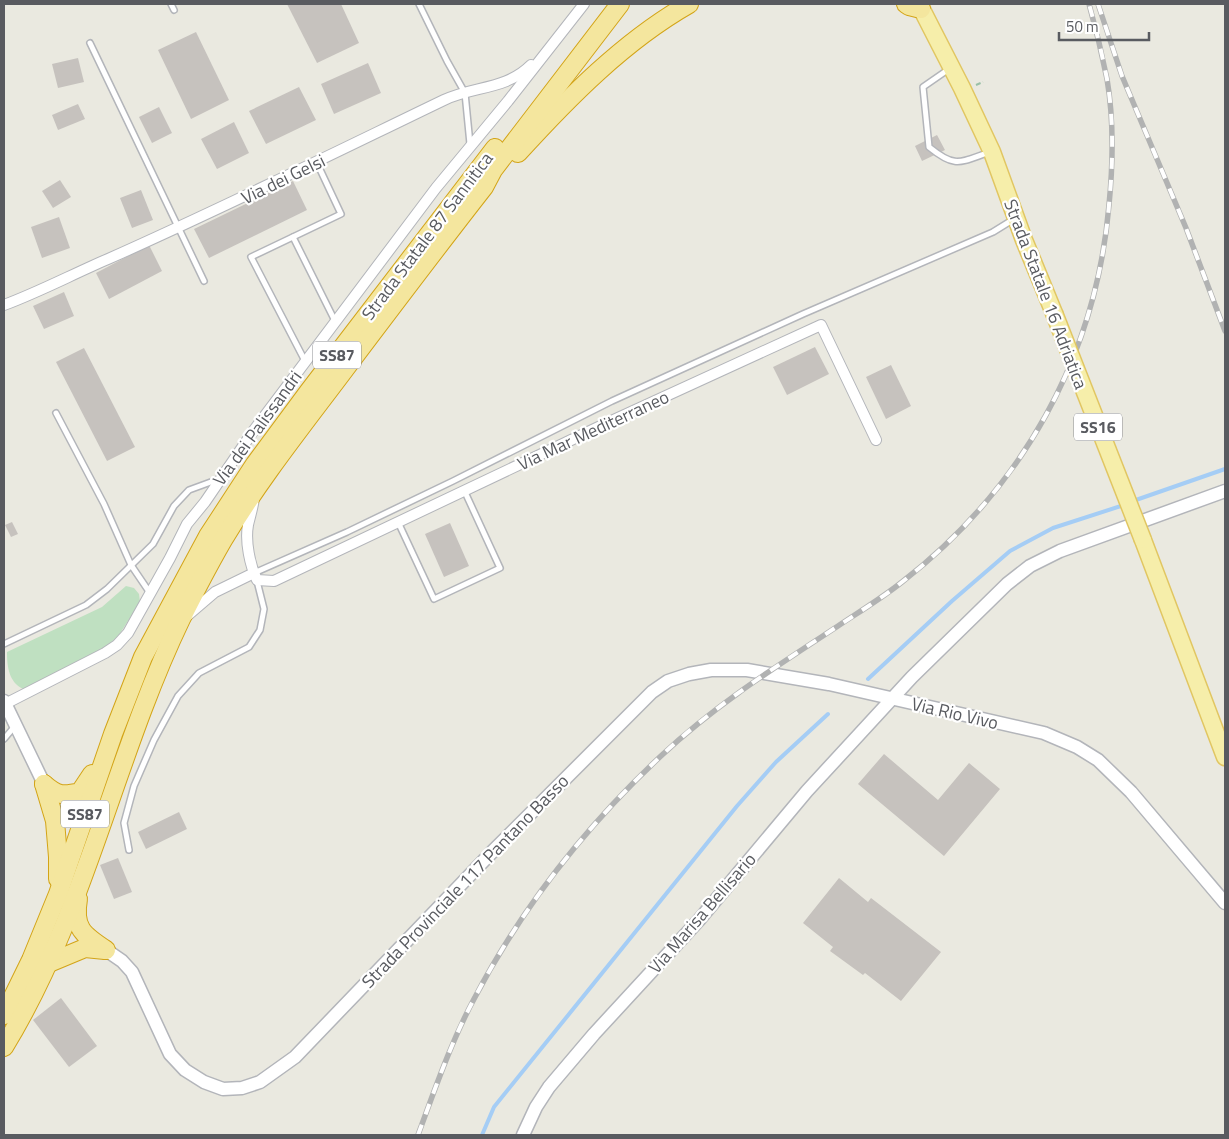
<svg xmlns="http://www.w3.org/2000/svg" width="1229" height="1139" font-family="'Titillium Web',sans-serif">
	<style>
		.green { fill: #bfe0c1 }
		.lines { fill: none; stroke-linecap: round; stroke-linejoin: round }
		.stream { stroke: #a5cdf5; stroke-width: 4 }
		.building { fill: #c6c2be }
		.service-casing { stroke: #b3b5ba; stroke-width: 8 }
		.minor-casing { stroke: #b3b5ba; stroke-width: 12 }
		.tertiary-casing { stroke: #b3b5ba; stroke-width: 15 }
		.primary-casing { stroke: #e1c662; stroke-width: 19 }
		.trunk-casing { stroke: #d3a417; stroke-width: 20 }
		.path { stroke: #99c0a7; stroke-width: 2; stroke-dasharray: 5 2.5; stroke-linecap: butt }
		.service { stroke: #fff; stroke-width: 5 }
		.minor { stroke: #fff; stroke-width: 10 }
		.tertiary { stroke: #fff; stroke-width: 12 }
		.primary { stroke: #f6eeaa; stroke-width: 16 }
		.trunk { stroke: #f4e69e; stroke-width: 18 }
		.rail-casing { stroke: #b1b2b2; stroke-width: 5.5 }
		.rail { stroke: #fff; stroke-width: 4; stroke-dasharray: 11; stroke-linecap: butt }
		.primary-bridge-casing { stroke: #e1c662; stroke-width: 19; stroke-linecap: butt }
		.primary-bridge { stroke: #f6eeaa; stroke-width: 16 }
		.labels { text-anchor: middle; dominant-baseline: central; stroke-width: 4.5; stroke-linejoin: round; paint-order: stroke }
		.shield { fill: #fff; stroke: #8b8c90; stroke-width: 1 }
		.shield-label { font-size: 16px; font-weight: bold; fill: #595b60 }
		.street-label { font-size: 18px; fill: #595b60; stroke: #fff }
	</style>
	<rect width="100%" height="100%" fill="#eae9e0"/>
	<!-- green -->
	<path class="green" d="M126,586L134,588L139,594L140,602L119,635L106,647L23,689C9,682 7,667 7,652L102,607Z"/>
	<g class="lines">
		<!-- stream -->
		<g class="stream">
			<polyline points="1133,501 1225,469"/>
			<polyline points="868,679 952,601 1010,551 1053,528 1124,505"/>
			<polyline points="482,1135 494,1107 737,806 776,762 828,714"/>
		</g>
	</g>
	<!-- building -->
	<g class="building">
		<polygon points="287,4 341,4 359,43 317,63"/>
		<polygon points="196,32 229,100 191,119 158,50"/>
		<polygon points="78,58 84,82 58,88 52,64"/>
		<polygon points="368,63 381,93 334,114 321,84"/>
		<polygon points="299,87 316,120 266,144 249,111"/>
		<polygon points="78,104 85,119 58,130 52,115"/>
		<polygon points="159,107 172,133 152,143 139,117"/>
		<polygon points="234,122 249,153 217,169 201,139"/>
		<polygon points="937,135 945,150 922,161 915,146"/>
		<polygon points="60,180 71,197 53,208 42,191"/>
		<polygon points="293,181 307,210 209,258 194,229"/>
		<polygon points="141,190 153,220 132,228 120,198"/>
		<polygon points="59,217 70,248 42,258 31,227"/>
		<polygon points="149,245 162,271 109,299 96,273"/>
		<polygon points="64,292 74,316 44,329 33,306"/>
		<polygon points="815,347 829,374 787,395 773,367"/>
		<polygon points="84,348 135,447 107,461 56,362"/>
		<polygon points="891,365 911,406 886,419 866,377"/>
		<polygon points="12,522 18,534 11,537 5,525"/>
		<polygon points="450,523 469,566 444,577 425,534"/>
		<polygon points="884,754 938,800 969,763 1000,789 944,856 858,784"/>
		<polygon points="179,812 187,829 146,849 138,832"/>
		<polygon points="118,858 132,892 114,899 100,865"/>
		<polygon points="839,878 868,902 871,898 941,952 901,1001 865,973 863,975 830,951 833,947 803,923"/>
		<polygon points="61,998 97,1046 69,1067 33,1020"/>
	</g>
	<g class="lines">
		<!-- service casing -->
		<g class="service-casing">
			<g id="service">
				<polyline points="171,4 174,10"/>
				<polyline points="419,4 447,61 465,93 470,144"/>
				<polyline points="90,43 204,281"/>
				<path d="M949,69L923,87L929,147C956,169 960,162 990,152"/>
				<polyline points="293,237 335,321"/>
				<polyline points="305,361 251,257 341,214 317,163"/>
				<polyline points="56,413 104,504 131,565 150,593"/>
				<polyline points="398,522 434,599 500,568 464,490"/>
				<polyline points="254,573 347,532 453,481 612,401 803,314 993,232 1014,219"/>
				<polyline points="4,644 86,605 107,589 153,544 174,506 189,490 219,479"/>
				<polyline points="4,739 15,726"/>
				<polyline points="129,850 124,823 134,786 154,740 178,696 199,673 249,647 260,630 264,609 257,581"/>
			</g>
		</g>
		<!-- minor casing -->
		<g class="minor-casing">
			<g id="minor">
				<path d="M4,305C39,292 73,274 108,259C221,209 332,154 444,100C473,86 506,90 531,65"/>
				<path d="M254,498C253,507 250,516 248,525C245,542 250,565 257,580L274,581L607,423L821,325L876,440"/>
				<polyline points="187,616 215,592 254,573"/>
				<polyline points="5,704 105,653 117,645 128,633 170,558 187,524 205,502 254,430 436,188 508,101 584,4"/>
			</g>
		</g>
		<!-- tertiary casing -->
		<g class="tertiary-casing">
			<g id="tertiary">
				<polyline points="4,701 44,784"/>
				<polyline points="106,950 122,961 132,972 170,1054 185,1070 204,1082 223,1089 242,1088 260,1082 295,1057 493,851 652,692 668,681 689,674 711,670 747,670 829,684 1044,733 1077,747 1098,760 1131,792 1225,903"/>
				<polyline points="523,1135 536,1107 549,1087 594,1034 699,920 807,791 912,677 1007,584 1030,566 1060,551 1225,491"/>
			</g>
		</g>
		<!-- primary casing -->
		<g class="primary-casing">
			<g id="primary">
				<polyline points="919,4 962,88 992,152 1024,240 1054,313"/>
				<polyline points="1143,540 1225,757"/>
			</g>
		</g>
		<!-- trunk casing -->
		<g class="trunk-casing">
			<g id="trunk">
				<polyline points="906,4 909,6 921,9"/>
				<path d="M518,153C568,98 624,41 689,4"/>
				<polyline points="44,784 55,821 58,857 58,879"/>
				<path d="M44,784C58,796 63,796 80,792L92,774"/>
				<path d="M78,899C73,928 83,935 106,950"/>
				<polyline points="49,963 85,948 105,950"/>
				<polyline points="4,1015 31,960 58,894 113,734 143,657 208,536 255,464 309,391 495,148"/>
				<path d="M4,1047C85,915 114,758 181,619C194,593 208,566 223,540C259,480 303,425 345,369C391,308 437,247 484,187L493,170L620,4"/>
			</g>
		</g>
		<!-- path -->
		<polyline class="path" points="976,85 983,82"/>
		<!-- service -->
		<use href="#service" class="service"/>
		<!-- minor -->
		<use href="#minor" class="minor"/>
		<!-- tertiary -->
		<use href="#tertiary" class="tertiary"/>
		<!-- primary -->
		<use href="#primary" class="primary"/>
		<!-- trunk -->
		<use href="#trunk" class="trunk"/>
		<!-- rail casing -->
		<g class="rail-casing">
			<g id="rail">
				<polyline points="1098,4 1122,76 1186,228 1225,331"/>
				<path d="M418,1135C435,1089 451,1042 474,999C522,907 587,825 662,755C715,705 777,666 838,626C859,612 882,598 902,582C1022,489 1096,357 1109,205C1113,164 1114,120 1107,79C1102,54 1096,29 1089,4"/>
			</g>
		</g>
		<!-- rail -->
		<use href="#rail" class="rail"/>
		<!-- primary-bridge casing -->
		<g class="primary-bridge-casing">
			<polyline id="primary-bridge" points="1054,313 1143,540"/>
		</g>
		<!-- primary-bridge -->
		<use href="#primary-bridge" class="primary-bridge"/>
	</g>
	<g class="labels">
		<!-- shield labels -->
		<g class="shield">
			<rect x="313" y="341.5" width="48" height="27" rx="4"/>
			<rect x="1074" y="413.5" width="48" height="27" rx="4"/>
			<rect x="61" y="800.5" width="48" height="27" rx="4"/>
		</g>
		<g class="shield-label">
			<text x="337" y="355">SS87</text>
			<text x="1098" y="427">SS16</text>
			<text x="85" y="814">SS87</text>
		</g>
		<!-- street labels -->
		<g class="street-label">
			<text transform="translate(283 179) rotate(-26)">Via dei Gelsi</text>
			<text transform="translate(427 236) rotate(-53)">Strada Statale 87 Sannitica</text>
			<text transform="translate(1046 294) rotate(69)">Strada Statale 16 Adriatica</text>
			<text transform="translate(257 428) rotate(-54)">Via dei Palissandri</text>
			<text transform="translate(593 430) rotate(-25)">Via Mar Mediterraneo</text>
			<text transform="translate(955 713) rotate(13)">Via Rio Vivo</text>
			<text transform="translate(465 881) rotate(-46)">Strada Provinciale 117 Pantano Basso</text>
			<text transform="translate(702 913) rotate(-49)">Via Marisa Bellisario</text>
		</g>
	</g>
	<!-- border -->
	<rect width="1229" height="1139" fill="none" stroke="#595b60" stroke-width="10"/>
	<!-- scale -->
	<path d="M1059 32v8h90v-8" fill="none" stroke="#595b60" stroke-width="2.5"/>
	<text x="1066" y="32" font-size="15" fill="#595b60" stroke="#ffffff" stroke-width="4" paint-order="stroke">50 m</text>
</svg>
